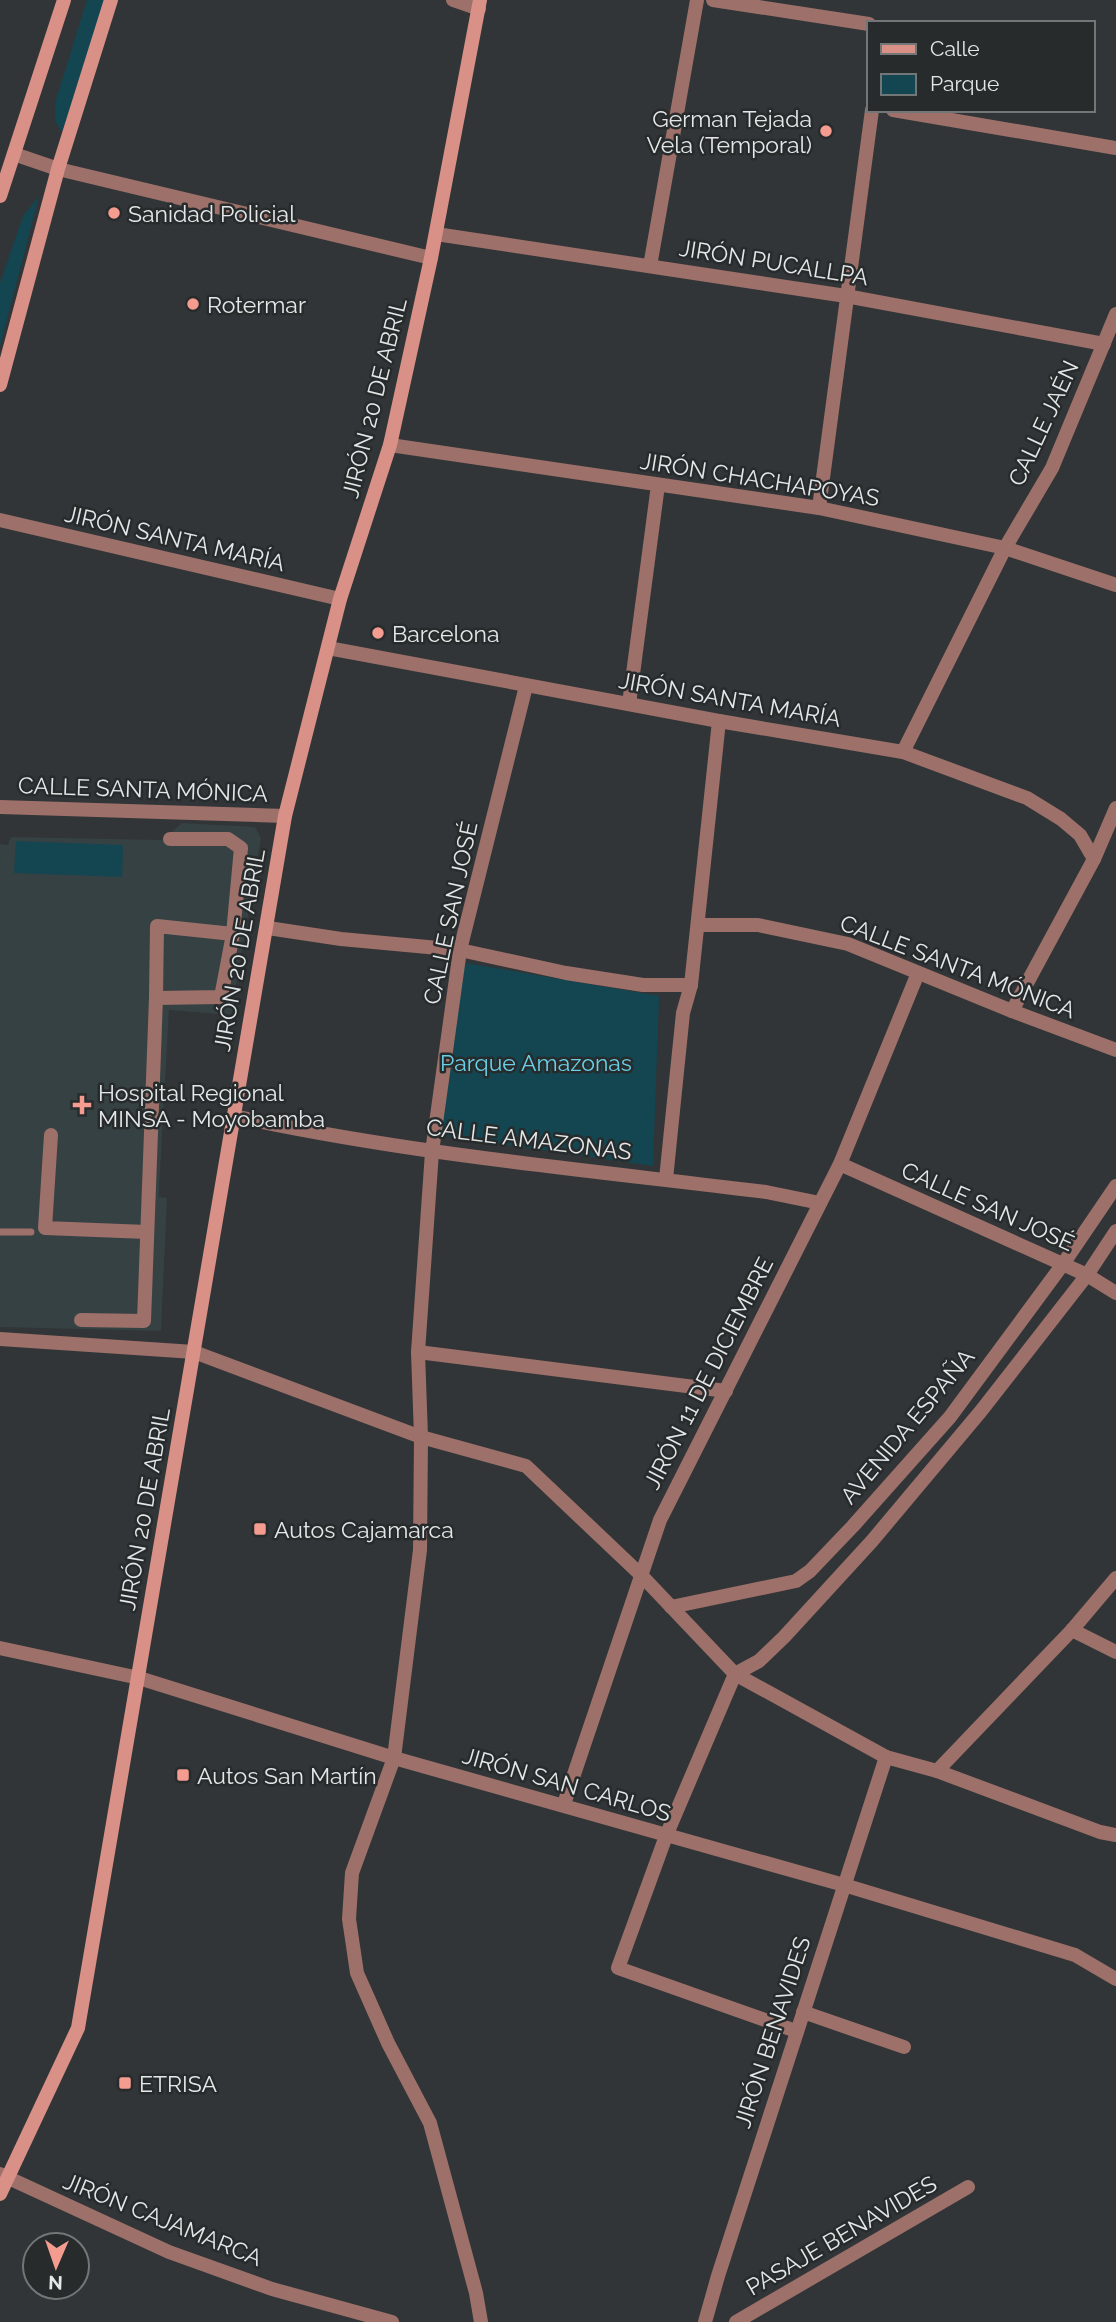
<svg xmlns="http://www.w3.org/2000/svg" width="1116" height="2322" font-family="Raleway,sans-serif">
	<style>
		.built { fill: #364144 }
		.green { fill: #134651 }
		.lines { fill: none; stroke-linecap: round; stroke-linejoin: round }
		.lane { stroke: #9d706a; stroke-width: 7 }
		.street { stroke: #9d706a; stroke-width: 14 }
		.secondary { stroke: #d89087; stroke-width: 14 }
		.poi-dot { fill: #f59c91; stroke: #272b2c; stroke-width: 2.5 }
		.labels { text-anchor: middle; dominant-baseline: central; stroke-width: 5; stroke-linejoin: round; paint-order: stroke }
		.poi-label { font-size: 23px; fill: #e4e7e8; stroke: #272b2c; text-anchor: start }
		.street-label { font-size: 23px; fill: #e4e7e8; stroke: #272b2c }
		.park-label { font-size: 23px; fill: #68cfe6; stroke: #272b2c }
	</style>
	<rect width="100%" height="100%" fill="#313537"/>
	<!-- built -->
	<polygon class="built" points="182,823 255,827 261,838 231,1015 169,1010 159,1189 159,1197 167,1198 161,1331 0,1327 0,844 8,845 11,837 162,840"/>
	<!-- green -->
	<g class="green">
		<polygon points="87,0 105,0 62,132 55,121 55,103"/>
		<polygon points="39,196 0,346 0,283 23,216"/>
		<polygon points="16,841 123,845 122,877 14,873"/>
		<polygon points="460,962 659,996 653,1166 438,1135"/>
	</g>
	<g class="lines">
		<!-- lane -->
		<polyline class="lane" points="0,1232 31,1232"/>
		<!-- street -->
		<g class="street">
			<polyline points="453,0 479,9"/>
			<polyline points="713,0 869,24"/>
			<polyline points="893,110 1116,148"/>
			<polyline points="14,154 58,169 431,258"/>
			<polyline points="436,234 846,296 1104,344"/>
			<polyline points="650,266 697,0"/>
			<polyline points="390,445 819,508 1005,548 1116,585"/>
			<polyline points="819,508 872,110"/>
			<polyline points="0,520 340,599"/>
			<polyline points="328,648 719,721 903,752 1027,798 1061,819 1080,835 1094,859"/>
			<polyline points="629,704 658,485"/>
			<polyline points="903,752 1005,548 1052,468 1116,314"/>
			<polyline points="0,807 285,816"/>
			<polyline points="698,925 758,925 848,944 1012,1011 1116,1050"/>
			<polyline points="268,928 341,939 460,950 566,973 643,985 691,985"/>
			<polyline points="156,998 157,926 233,934"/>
			<polyline points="1012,1011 1094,859 1116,808"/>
			<path d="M234,1116C408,1154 588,1170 766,1192L820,1203"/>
			<polyline points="51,1135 45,1228 147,1232"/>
			<polyline points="840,1164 1087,1275 1116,1293"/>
			<polyline points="666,1179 683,1013 691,985 719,721"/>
			<polyline points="81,1320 144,1321 156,998 221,997 233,934 241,848 228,839 170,839"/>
			<polyline points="0,1339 194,1352 421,1437 526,1466 641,1575 735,1674 886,1757 937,1771 1072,1630 1116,1578"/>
			<polyline points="418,1352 726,1391"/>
			<polyline points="671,1607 796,1581 810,1571 853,1526 950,1417 1063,1264 1116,1186"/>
			<polyline points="1072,1630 1116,1652"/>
			<polyline points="0,1648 139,1678 394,1758 844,1885 1075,1955 1116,1979"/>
			<polyline points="937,1771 1100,1832 1116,1835"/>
			<polyline points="564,1804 660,1520 840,1164 918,973"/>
			<polyline points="803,2012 904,2047"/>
			<polyline points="796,2031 618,1968 666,1836 735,1674 759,1661 784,1637 872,1541 981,1411 1087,1275 1116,1231"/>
			<polyline points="0,2174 169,2252 272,2289 392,2322"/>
			<polyline points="481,2322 476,2293 430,2123 388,2043 357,1973 349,1919 352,1873 394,1758 420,1550 421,1437 418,1352 432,1152 460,950 526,686"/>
			<polyline points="705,2322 718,2276 886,1757"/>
			<polyline points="736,2322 968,2187"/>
		</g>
		<!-- secondary -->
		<g class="secondary">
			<polyline points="0,196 64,0"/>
			<polyline points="0,385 58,169 111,0"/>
			<polyline points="0,2194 78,2028 285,816 340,599 390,445 431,258 480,0"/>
		</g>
	</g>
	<!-- markers -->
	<g class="poi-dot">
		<circle cx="826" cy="131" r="7"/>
		<circle cx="114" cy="213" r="7"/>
		<circle cx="193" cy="304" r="7"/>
		<circle cx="378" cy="633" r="7"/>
		<path d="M78.5 1094.5h7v7h7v7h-7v7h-7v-7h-7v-7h7z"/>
		<rect x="253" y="1522" width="14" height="14" rx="3.5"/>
		<rect x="176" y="1768" width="14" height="14" rx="3.5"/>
		<rect x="118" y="2076" width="14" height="14" rx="3.5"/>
	</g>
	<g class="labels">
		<!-- poi labels -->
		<g class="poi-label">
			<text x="812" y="118" text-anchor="end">German Tejada<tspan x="812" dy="26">Vela (Temporal)</tspan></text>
			<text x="128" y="213">Sanidad Policial</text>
			<text x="207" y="304">Rotermar</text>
			<text x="392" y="633">Barcelona</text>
			<text x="98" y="1092">Hospital Regional<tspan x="98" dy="26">MINSA - Moyobamba</tspan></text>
			<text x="274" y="1529">Autos Cajamarca</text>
			<text x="197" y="1775">Autos San Martín</text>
			<text x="139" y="2083">ETRISA</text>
		</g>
		<!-- street labels -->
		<g class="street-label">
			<text transform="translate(774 262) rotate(9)">JIRÓN PUCALLPA</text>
			<text transform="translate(374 398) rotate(-76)">JIRÓN 20 DE ABRIL</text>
			<text transform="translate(1043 423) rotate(-65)">CALLE JAÉN</text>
			<text transform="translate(760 479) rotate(9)">JIRÓN CHACHAPOYAS</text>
			<text transform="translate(175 538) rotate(13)">JIRÓN SANTA MARÍA</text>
			<text transform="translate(730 699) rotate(10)">JIRÓN SANTA MARÍA</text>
			<text transform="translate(143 789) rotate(2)">CALLE SANTA MÓNICA</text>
			<text transform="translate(450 913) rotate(-78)">CALLE SAN JOSÉ</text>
			<text transform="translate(239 950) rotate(-80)">JIRÓN 20 DE ABRIL</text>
			<text transform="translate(958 966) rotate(21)">CALLE SANTA MÓNICA</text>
			<text transform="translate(529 1139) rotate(7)">CALLE AMAZONAS</text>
			<text transform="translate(988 1206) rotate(24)">CALLE SAN JOSÉ</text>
			<text transform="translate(708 1373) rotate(-63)">JIRÓN 11 DE DICIEMBRE</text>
			<text transform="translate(907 1426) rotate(-50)">AVENIDA ESPAÑA</text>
			<text transform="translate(144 1509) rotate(-80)">JIRÓN 20 DE ABRIL</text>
			<text transform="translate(567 1784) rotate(16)">JIRÓN SAN CARLOS</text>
			<text transform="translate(772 2032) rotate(-72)">JIRÓN BENAVIDES</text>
			<text transform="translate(163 2219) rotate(22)">JIRÓN CAJAMARCA</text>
			<text transform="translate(841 2235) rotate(-30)">PASAJE BENAVIDES</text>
		</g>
		<!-- park labels -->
		<g class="park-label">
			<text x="536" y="1062">Parque Amazonas</text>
		</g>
	</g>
	<!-- legend -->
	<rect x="867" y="21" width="228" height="91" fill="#272b2c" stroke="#737677" stroke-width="2"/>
	<rect x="881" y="44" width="35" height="10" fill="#d89087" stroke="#737677" stroke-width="2"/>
	<text x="930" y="56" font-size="21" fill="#e4e7e8">Calle</text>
	<rect x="881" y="74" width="35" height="21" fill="#134651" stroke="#737677" stroke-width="2"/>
	<text x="930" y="91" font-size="21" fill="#e4e7e8">Parque</text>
	<!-- north arrow -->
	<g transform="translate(56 2266) rotate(182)"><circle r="33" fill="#272b2c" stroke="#737677" stroke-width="2"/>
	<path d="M0-5L12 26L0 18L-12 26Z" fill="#f59c91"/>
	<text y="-10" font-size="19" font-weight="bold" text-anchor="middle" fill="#e4e7e8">N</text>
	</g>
</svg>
